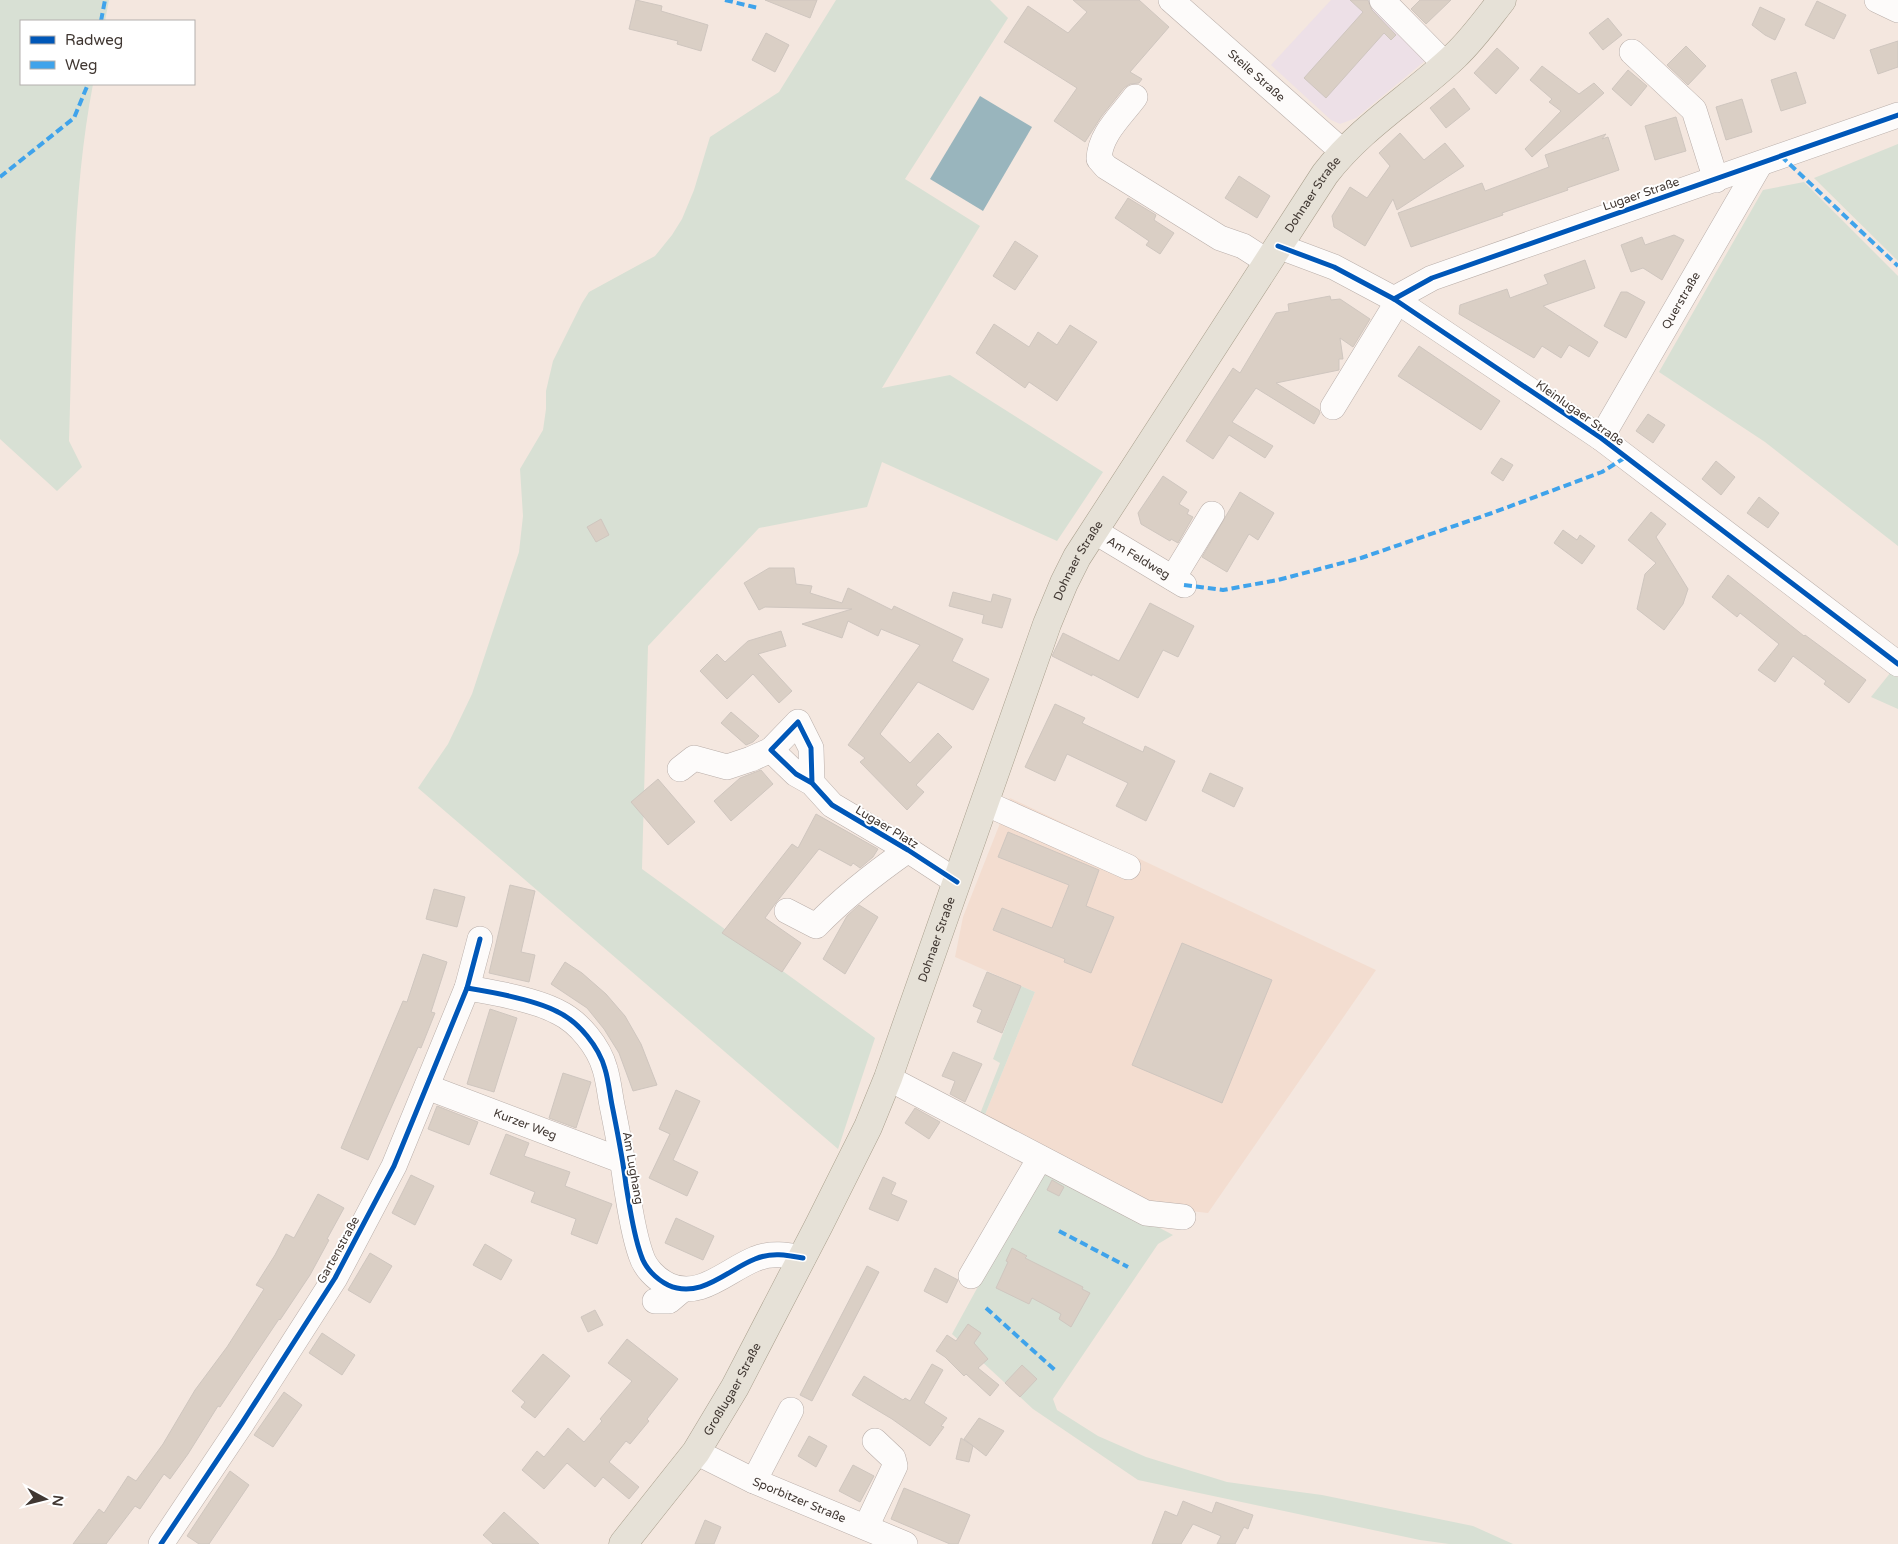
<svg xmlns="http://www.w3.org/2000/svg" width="1898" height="1544" font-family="'Varela Round',sans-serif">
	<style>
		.commercial { fill: #ede0e7 }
		.built { fill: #f3ddd0 }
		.green { fill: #d8e0d4 }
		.water { fill: #99b5bd }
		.building { fill: #dacfc5; stroke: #cfc6bf }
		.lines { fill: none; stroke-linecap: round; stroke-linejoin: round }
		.minor-casing { stroke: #b9aea9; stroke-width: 26 }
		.major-casing { stroke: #a99f8d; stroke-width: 29 }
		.minor { stroke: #fdfbfa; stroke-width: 25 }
		.major { stroke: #e6e1d7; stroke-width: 28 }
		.quiet { stroke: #3fa3eb; stroke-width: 4; stroke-dasharray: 8 4; stroke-linecap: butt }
		.cycleway-casing { stroke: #fff; stroke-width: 8 }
		.cycleway { stroke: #0057b8; stroke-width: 5 }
		.labels { text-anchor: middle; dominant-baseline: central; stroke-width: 4; stroke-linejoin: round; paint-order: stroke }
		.street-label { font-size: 12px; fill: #403732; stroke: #fff }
	</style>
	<rect width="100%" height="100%" fill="#f4e7df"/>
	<!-- commercial -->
	<polygon class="commercial" points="1331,0 1371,0 1426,60 1356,118 1340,124 1331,120 1271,65"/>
	<!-- built -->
	<polygon class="built" points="1010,798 1376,970 1208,1213 1138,1205 982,1122 1035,992 955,957 963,917"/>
	<!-- green -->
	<g class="green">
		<path d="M0,0H109L105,21H21V84H93C71,199 73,324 69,441L82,467L57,491L0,439Z"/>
		<polygon points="836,0 990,0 1008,18 905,179 980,226 882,388 950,375 1103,472 1057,541 882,462 867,507 759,528 648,646 642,869 875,1038 838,1149 418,788 448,744 472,694 519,552 523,516 520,469 543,430 546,409 546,391 553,361 582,303 589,292 655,256 672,235 682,219 694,190 710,137 779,92"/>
		<polygon points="1898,144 1898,261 1814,178"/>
		<polygon points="1804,182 1898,276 1898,546 1765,442 1659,372 1763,190"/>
		<polygon points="1891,672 1898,677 1898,709 1871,697"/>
		<polygon points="1021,986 1035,992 982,1122 978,1119 1000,1063 993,1059"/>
		<polygon points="1044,1166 1173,1235 1158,1244 1053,1399 1057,1410 1098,1436 1146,1457 1227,1482 1322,1495 1473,1526 1513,1544 1449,1544 1420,1540 1138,1480 1033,1409 952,1334"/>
	</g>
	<!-- water -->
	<polygon class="water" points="980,96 1032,127 983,211 930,179"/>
	<!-- building -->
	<g class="building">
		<polygon points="636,0 662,6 661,11 708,25 701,51 677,44 678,41 629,29"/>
		<polygon points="765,0 817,0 810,18"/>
		<polygon points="1073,0 1139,0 1169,27 1130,72 1142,79 1139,83 1130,84 1124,88 1101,117 1085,142 1054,121 1077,88 1004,42 1028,6 1068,33 1087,12"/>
		<polygon points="1350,0 1368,0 1372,10 1396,35 1391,40 1384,33 1326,98 1304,78 1363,12"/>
		<polygon points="1420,0 1451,0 1426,24 1411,9"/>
		<polygon points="1817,1 1846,15 1834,39 1805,25"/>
		<polygon points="1760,7 1785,19 1775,40 1765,35 1752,25"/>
		<polygon points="1608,18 1622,35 1603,50 1589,33"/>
		<polygon points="766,33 789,45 775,72 752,60"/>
		<polygon points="1898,41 1898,67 1878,74 1870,50"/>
		<polygon points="1686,46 1706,66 1688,85 1667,65"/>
		<polygon points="1497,48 1519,68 1496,94 1474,73"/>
		<polygon points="1542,66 1579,94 1594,83 1604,93 1532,157 1525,149 1561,111 1549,102 1552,99 1530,80"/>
		<polygon points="1628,70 1647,86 1631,106 1612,89"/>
		<polygon points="1796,72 1806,103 1781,111 1771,80"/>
		<polygon points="1454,88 1470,109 1446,128 1430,108"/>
		<polygon points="1742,99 1752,132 1726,140 1716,107"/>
		<polygon points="1676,117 1686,151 1655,160 1645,126"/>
		<polygon points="1400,133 1424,160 1445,143 1464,166 1397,210 1393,199 1365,246 1334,227 1332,216 1350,187 1367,198 1390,166 1379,153"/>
		<polygon points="1606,134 1602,139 1608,137 1619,170 1567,188 1568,190 1502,213 1503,215 1411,247 1398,213 1482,183 1485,191 1549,167 1545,155"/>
		<polygon points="1239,176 1270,196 1257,218 1225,198"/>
		<polygon points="1128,198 1156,215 1154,220 1174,233 1160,254 1146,245 1149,241 1115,218"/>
		<polygon points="1674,235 1684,240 1662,280 1643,268 1631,272 1621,245 1642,237 1645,245"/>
		<polygon points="1015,241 1038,256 1015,290 993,276"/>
		<polygon points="1585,260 1595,288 1543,306 1598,342 1589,357 1569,345 1561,358 1542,346 1534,358 1459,314 1460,305 1507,289 1510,298 1548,284 1544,275"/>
		<polygon points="1621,292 1627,292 1645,302 1626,338 1604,326"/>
		<polygon points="1330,296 1331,300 1340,299 1370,319 1353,347 1340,338 1343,359 1339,359 1339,370 1276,383 1319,410 1320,413 1314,424 1256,388 1232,422 1273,446 1265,458 1229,435 1213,459 1186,441 1233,368 1240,373 1276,313 1289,311 1288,304"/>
		<polygon points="994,324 1029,347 1038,332 1057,345 1070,325 1097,342 1057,401 1029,382 1025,388 976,353"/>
		<polygon points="1419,346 1500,401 1481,430 1398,376"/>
		<polygon points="1648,414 1665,425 1653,443 1636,431"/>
		<polygon points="1501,458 1513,465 1503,481 1491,473"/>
		<polygon points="1716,461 1735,477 1721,495 1702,479"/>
		<polygon points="1163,476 1187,492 1179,504 1189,510 1187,514 1193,517 1178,543 1171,539 1170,541 1141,524 1138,513"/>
		<polygon points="1240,492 1274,513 1258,540 1249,534 1227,572 1202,557"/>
		<polygon points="1759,497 1779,513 1768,528 1747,513"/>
		<polygon points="1651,512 1666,524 1656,537 1688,589 1683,604 1664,630 1637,609 1645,574 1656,563 1628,540"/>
		<polygon points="601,519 609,535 596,542 587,527"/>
		<polygon points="1563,530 1577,540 1580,535 1595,546 1582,564 1554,543"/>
		<polygon points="769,568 794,568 796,584 812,586 810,593 842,603 848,588 892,610 894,606 963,639 952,661 989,679 973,710 918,682 880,734 910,763 938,733 952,747 916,785 924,792 907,810 860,762 865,758 848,745 920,645 881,629 878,636 848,621 842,638 802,624 852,609 765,607 759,610 744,583"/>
		<polygon points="1728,575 1804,636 1805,635 1866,680 1849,703 1824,684 1826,681 1793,656 1775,682 1758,670 1779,644 1740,613 1737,617 1712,597"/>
		<polygon points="953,592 991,602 993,594 1011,599 1002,628 982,623 984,615 949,606"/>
		<polygon points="1150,603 1194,626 1178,657 1163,650 1138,698 1092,674 1092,676 1052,656 1063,633 1119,661"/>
		<polygon points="781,631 786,646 758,654 792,691 779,703 753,674 727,699 700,671 717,654 725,662 748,641"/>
		<polygon points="1055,704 1085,718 1082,723 1143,752 1145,746 1175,761 1146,821 1116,806 1128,783 1067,754 1055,781 1025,767"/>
		<polygon points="731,712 759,736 753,742 746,745 721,723"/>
		<polygon points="761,770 773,784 731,821 714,801 740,778"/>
		<polygon points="1210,773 1243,788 1234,807 1202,791"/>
		<polygon points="658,779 695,822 668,845 631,802"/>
		<polygon points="816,814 878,849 873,857 860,868 853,863 851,866 819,849 775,904 765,918 801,943 782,972 722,933 792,844 798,848"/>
		<polygon points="1008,832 1099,870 1086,906 1114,917 1091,973 1064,962 1065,959 993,930 1002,908 1052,928 1069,885 998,857"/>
		<polygon points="510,885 535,891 521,952 535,955 529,982 489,973"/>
		<polygon points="434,889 465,897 457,927 426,919"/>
		<polygon points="859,905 878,917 845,974 823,959 847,916"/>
		<polygon points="1182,943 1272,980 1222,1103 1132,1065"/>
		<polygon points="423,954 447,962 431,1012 435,1013 421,1048 418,1047 368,1160 341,1148 403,1001 407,1002"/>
		<polygon points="565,962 582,973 606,994 625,1016 641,1044 657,1085 633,1091 619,1053 604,1029 587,1008 551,984"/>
		<polygon points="987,972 1021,986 1002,1033 977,1022 982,1010 973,1006"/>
		<polygon points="490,1009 517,1018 494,1092 467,1084"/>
		<polygon points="953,1052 982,1064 965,1102 950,1094 955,1081 942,1076"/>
		<polygon points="563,1073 591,1082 576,1128 549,1118"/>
		<polygon points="676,1090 700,1101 673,1160 698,1172 687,1196 649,1178 670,1134 659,1129"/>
		<polygon points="437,1106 478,1122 469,1145 428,1129"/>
		<polygon points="915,1108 940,1122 929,1139 905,1123"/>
		<polygon points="506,1134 529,1143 524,1156 570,1172 565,1186 612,1204 597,1244 571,1234 576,1219 531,1202 535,1192 490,1174"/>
		<polygon points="411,1175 434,1186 415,1225 392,1213"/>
		<polygon points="883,1177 896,1183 891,1194 907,1201 898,1221 869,1209"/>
		<polygon points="1052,1180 1064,1187 1059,1196 1047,1190"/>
		<polygon points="318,1194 344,1208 327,1239 329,1240 310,1275 280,1320 279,1319 220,1407 218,1406 188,1454 170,1479 164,1474 140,1509 135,1506 106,1544 73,1544 99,1509 104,1513 128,1476 136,1481 163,1444 195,1390 227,1347 264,1289 256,1285 275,1255 286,1234 294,1238"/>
		<polygon points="676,1218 714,1236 703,1260 665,1243"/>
		<polygon points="485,1244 512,1260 501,1280 473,1265"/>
		<polygon points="1012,1248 1027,1256 1025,1258 1083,1287 1082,1289 1090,1293 1071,1327 1059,1319 1061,1314 1045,1305 1032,1298 1029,1304 996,1288 1008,1262 1006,1261"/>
		<polygon points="370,1253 392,1266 370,1303 348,1290"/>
		<polygon points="867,1266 879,1272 812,1401 800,1395"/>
		<polygon points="935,1268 958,1280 947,1303 924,1291"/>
		<polygon points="595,1310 603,1325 588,1332 581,1317"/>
		<polygon points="968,1324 981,1333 974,1343 988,1359 978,1368 999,1385 990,1396 966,1374 964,1376 945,1357 936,1351 947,1335 956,1341"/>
		<polygon points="322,1333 355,1355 342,1375 309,1353"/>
		<polygon points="627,1339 678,1379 647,1419 649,1421 630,1444 626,1441 609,1462 639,1487 629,1499 603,1477 595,1487 567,1463 544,1489 522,1470 537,1451 544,1457 568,1428 584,1442 602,1421 600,1419 632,1381 608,1363"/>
		<polygon points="543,1354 570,1376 535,1418 521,1407 525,1402 512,1391"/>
		<polygon points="932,1364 943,1370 924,1403 947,1418 941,1426 944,1427 930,1446 892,1419 852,1395 864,1376 903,1400 905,1398 910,1401"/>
		<polygon points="1022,1365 1037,1379 1020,1397 1005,1383"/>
		<polygon points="284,1392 302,1405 273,1447 254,1435"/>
		<polygon points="979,1418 1004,1431 986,1456 964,1439"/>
		<polygon points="809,1436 827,1446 816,1467 798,1456"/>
		<polygon points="961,1438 973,1446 969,1462 956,1459"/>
		<polygon points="853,1465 874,1476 860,1502 839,1491"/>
		<polygon points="230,1471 249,1485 209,1544 199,1544 187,1536"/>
		<polygon points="904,1488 970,1515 958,1544 950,1544 891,1519"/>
		<polygon points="1183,1501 1212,1513 1216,1502 1253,1515 1248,1529 1244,1527 1235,1544 1217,1544 1221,1536 1193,1524 1181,1544 1152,1544 1165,1511 1177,1516"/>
		<polygon points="504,1512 539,1544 493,1544 483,1535"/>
		<polygon points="705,1520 721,1527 714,1544 695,1544"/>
	</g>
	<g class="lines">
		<!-- minor casing -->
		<g class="minor-casing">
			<g id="minor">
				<path id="s1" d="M1171,0L1342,151"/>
				<polyline points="1382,0 1445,64"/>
				<polyline points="1877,0 1898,10"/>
				<polyline points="1632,52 1694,110 1716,180"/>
				<path d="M1135,97C1121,116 1100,134 1099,159L1106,167L1220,238L1243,246L1268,262"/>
				<polyline points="1278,246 1334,267 1394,299 1601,438 1898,664"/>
				<polyline points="1394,299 1432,278 1898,115"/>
				<polyline points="1333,407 1398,301"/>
				<path id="s2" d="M1601,438L1760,164"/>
				<path id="s3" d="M1094,531L1184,585"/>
				<polyline points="1173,578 1212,514"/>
				<polyline points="680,769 694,758 727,767 751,759 771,750"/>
				<polyline points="812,783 796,774 771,750 798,722 811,748 812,783 832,805 908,850 957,882"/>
				<polyline points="985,803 1128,867"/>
				<path d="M787,911L816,926C844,897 875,873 908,850"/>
				<path d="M467,988C492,992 536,1000 558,1012C579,1022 599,1047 605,1069C609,1082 610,1097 613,1110C618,1135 623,1160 626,1185C630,1208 633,1233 641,1255C645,1268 656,1279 668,1285C700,1300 727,1270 755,1259C771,1252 787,1255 803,1258"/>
				<polyline points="888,1078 1146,1213 1183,1217"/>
				<path id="s4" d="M427,1087L623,1161"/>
				<polyline points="971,1276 1040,1158"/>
				<polyline points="655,1301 669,1301 682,1290"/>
				<path id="s5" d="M696,1452L754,1481L905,1544"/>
				<polyline points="754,1481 791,1410"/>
				<polyline points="866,1527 895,1466 893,1458 875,1441"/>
				<polyline points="161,1544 242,1423 335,1278 394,1166 467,988 480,939"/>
			</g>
		</g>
		<!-- major casing -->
		<g class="major-casing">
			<g id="major">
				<path id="s6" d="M623,1544L696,1452L735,1387L819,1225L868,1127L888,1078L1047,624L1064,583L1077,557L1325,174C1363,125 1412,97 1455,56C1473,39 1487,19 1502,0"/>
			</g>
		</g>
		<!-- minor -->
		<use href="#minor" class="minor"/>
		<!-- major -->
		<use href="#major" class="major"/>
		<!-- quiet -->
		<g class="quiet">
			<polyline points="725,0 758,8"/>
			<polyline points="101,21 105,0"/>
			<polyline points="1781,156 1898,266"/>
			<polyline points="0,177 74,118 88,84"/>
			<polyline points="1184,585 1223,590 1278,580 1361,558 1492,513 1602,472 1626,457"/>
			<polyline points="1059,1231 1128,1267"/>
			<polyline points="986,1308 1057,1372"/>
		</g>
		<!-- cycleway casing -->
		<g class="cycleway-casing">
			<g id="cycleway">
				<polyline points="1278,246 1334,267 1394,299 1601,438 1898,664"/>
				<polyline points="1394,299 1432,278 1898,115"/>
				<polyline points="812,783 796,774 771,750 798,722 811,748 812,783 832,805 908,850 957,882"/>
				<path d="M467,988C492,992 536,1000 558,1012C579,1022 599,1047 605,1069C609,1082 610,1097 613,1110C618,1135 623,1160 626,1185C630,1208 633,1233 641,1255C645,1268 656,1279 668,1285C700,1300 727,1270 755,1259C771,1252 787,1255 803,1258"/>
				<polyline points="161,1544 242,1423 335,1278 394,1166 467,988 480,939"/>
			</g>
		</g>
		<!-- cycleway -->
		<use href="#cycleway" class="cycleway"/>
	</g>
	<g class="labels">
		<!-- street labels -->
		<g class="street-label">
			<text stroke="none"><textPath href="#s1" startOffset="114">Steile Straße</textPath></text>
			<text transform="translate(1641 194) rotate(-19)">Lugaer Straße</text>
			<text stroke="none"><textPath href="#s6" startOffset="1525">Dohnaer Straße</textPath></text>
			<text stroke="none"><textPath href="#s2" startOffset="159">Querstraße</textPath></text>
			<text transform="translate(1580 413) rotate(35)">Kleinlugaer Straße</text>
			<text stroke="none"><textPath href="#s3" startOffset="52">Am Feldweg</textPath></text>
			<text stroke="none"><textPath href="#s6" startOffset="1090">Dohnaer Straße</textPath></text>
			<text transform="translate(887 827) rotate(31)">Lugaer Platz</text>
			<text stroke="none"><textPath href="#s6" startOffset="685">Dohnaer Straße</textPath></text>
			<text stroke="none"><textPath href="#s4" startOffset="105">Kurzer Weg</textPath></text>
			<text transform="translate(633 1168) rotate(80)">Am Lughang</text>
			<text transform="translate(338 1250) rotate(-61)">Gartenstraße</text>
			<text stroke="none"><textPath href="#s6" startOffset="190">Großlugaer Straße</textPath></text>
			<text stroke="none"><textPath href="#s5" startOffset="114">Sporbitzer Straße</textPath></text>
		</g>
	</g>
	<!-- legend -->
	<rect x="20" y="20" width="175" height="65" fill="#ffffff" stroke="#b3afad"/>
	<rect x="30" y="36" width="25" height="8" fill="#0057b8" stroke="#b3afad"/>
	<text x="65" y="45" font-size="15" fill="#403732">Radweg</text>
	<rect x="30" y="61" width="25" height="8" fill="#3fa3eb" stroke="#b3afad"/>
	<text x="65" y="70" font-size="15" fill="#403732">Weg</text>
	<!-- north arrow -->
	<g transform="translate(45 1499) rotate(97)" stroke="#ffffff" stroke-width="4" paint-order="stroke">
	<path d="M0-4L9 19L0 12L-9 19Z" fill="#403732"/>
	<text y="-8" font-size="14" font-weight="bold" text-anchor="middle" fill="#403732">N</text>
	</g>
</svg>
